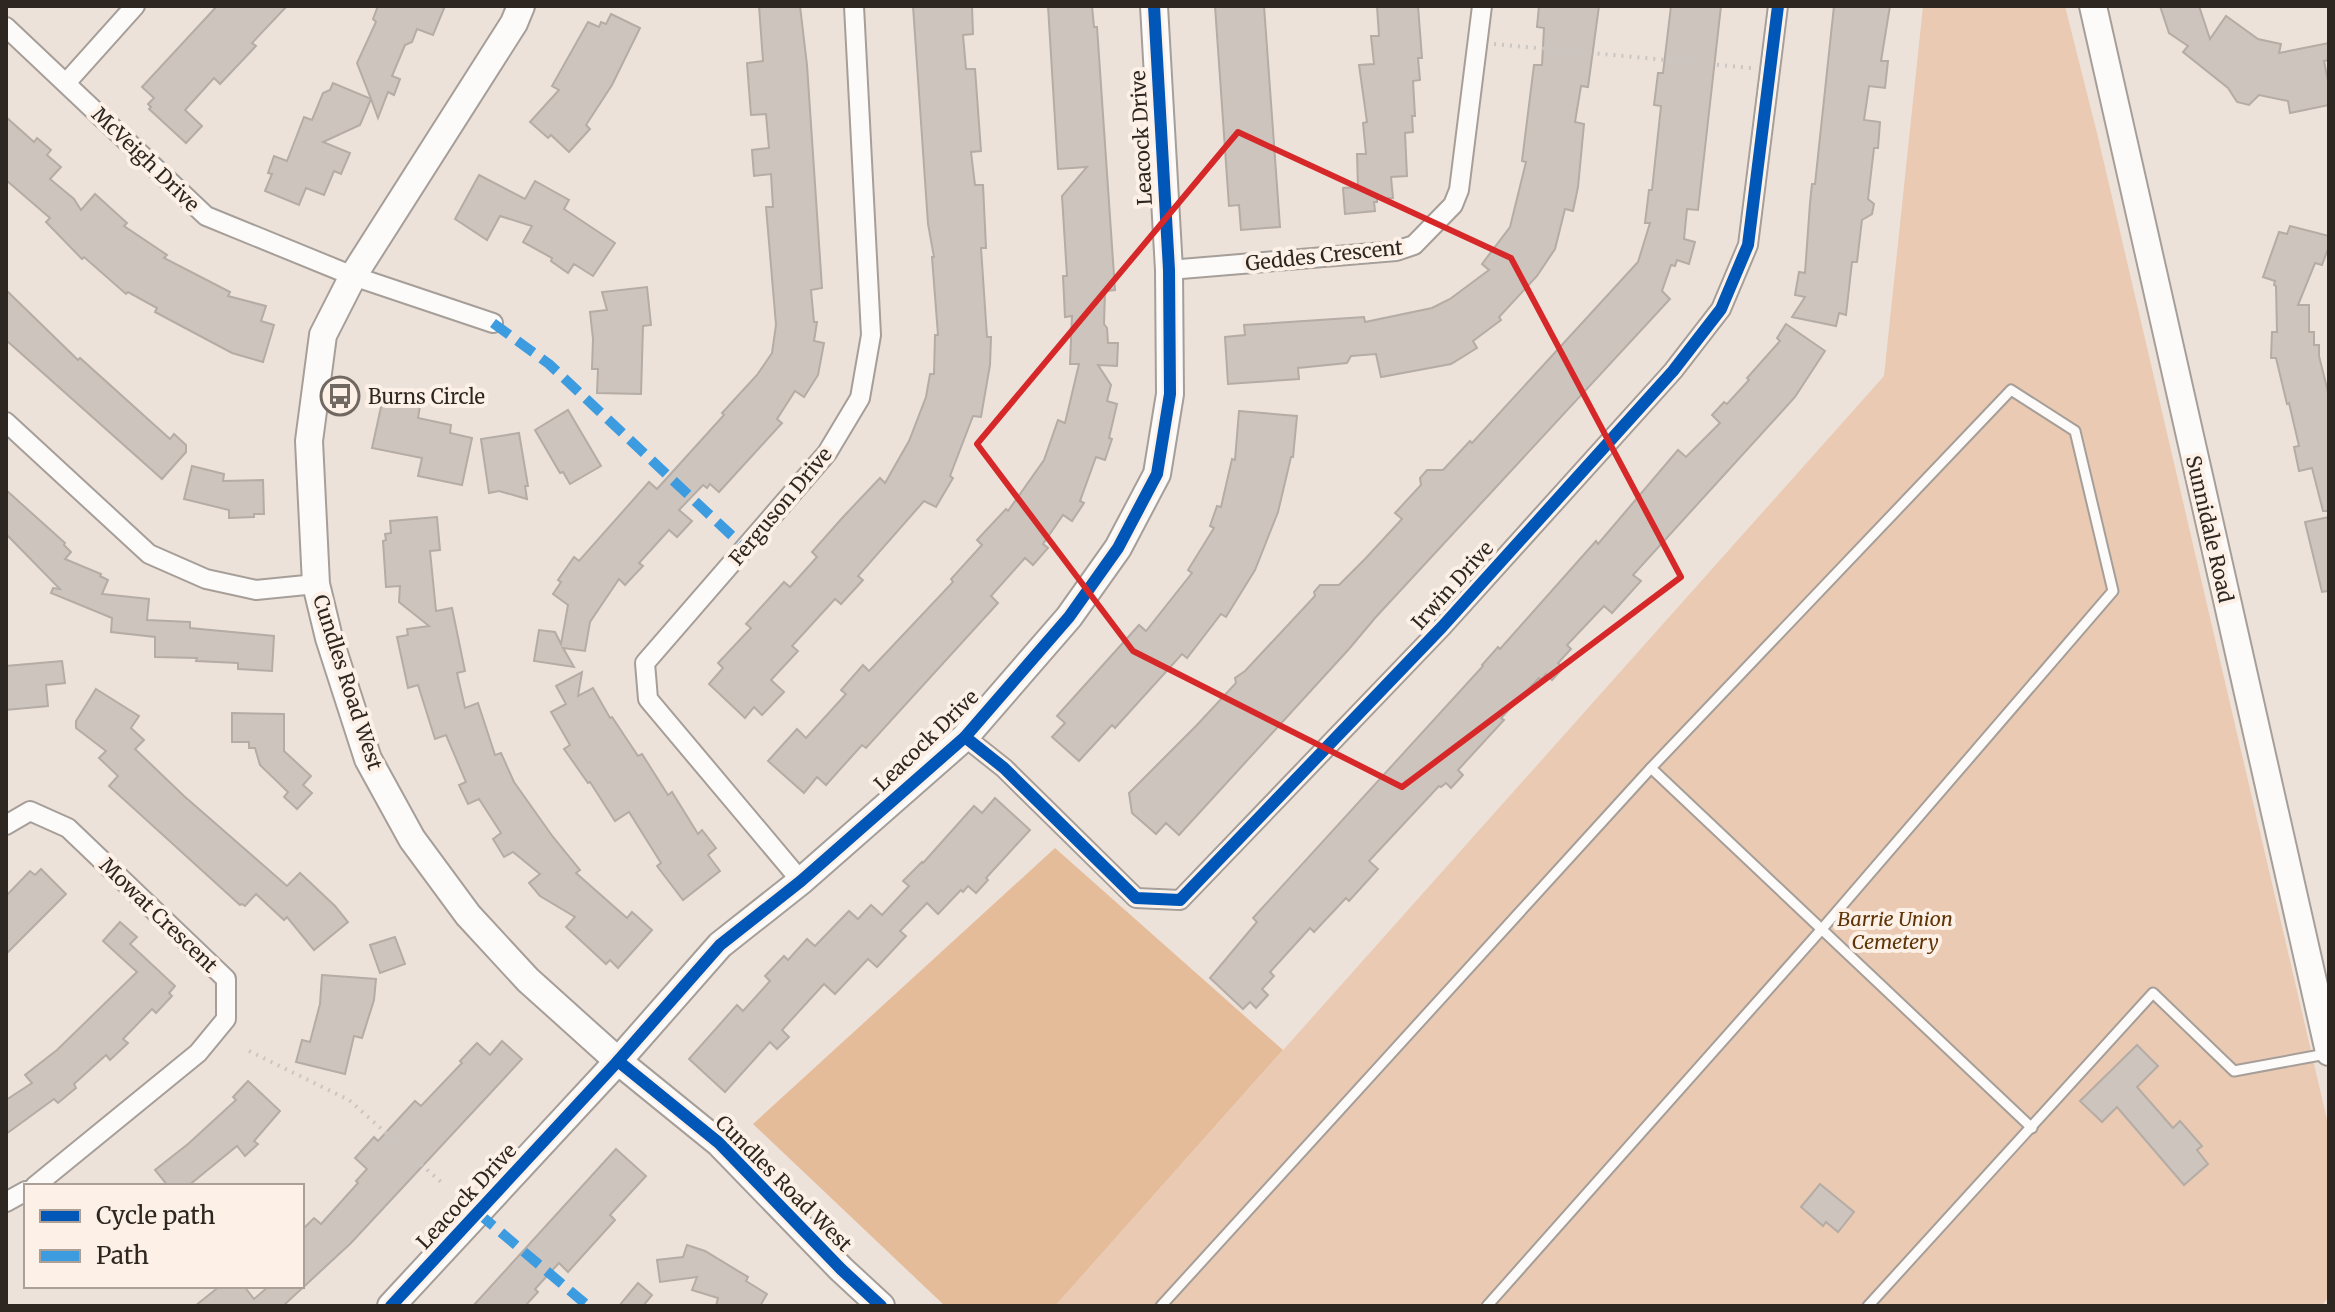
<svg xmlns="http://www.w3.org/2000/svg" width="2335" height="1312" font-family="Merriweather,serif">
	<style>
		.green { fill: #eacab2 }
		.forest { fill: #e5bc9a }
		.building { fill: #cdc4be; stroke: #b4aca5; stroke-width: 2 }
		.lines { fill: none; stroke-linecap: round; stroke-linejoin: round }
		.lane-casing { stroke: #a69e98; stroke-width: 13 }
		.street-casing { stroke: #a69e98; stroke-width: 22 }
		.secondary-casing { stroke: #a69e98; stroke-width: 30 }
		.path { stroke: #c9c6c4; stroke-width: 4; stroke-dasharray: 2 6; stroke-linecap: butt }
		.lane { stroke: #fcfbf9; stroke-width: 9 }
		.street { stroke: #fcfbf9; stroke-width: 18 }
		.secondary { stroke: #fcfbf9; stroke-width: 26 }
		.quiet { stroke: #3d9ce0; stroke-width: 10; stroke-dasharray: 20 10; stroke-linecap: butt }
		.cycleway-casing { stroke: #fcf0e7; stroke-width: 17 }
		.cycleway { stroke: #0057b8; stroke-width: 12 }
		.marked { fill: none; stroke: #d62828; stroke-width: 6; stroke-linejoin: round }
		.labels { text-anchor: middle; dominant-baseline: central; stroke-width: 8; stroke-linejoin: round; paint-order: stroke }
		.street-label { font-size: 20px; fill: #2e2721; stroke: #fcf0e7 }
		.poi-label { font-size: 20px; fill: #2e2721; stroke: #fcf0e7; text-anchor: start }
		.park-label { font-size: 20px; font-style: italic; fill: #5f3407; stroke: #fcf0e7 }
	</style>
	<rect width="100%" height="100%" fill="#ede2da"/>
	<!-- green -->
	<polygon class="green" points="1923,6 2065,6 2098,137 2329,1128 2329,1297 2321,1306 1055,1306 1884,376"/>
	<!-- forest -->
	<polygon class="forest" points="1055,848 1283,1050 1055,1306 945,1306 753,1124"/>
	<!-- building -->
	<g class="building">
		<polygon points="217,6 287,6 252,43 256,46 220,84 214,78 185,110 202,126 186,143 149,109 151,107 148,104 154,98 142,87"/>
		<polygon points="378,6 445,6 433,35 417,29 412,42 405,45 392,76 400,79 394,95 388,92 378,118 371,99 360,125 323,142 350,153 341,174 334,171 324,195 306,188 299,205 265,191 272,174 268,173 274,156 287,161 304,117 312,120 323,93 330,90 333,83 371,99 357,63 376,22 373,19"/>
		<polygon points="759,6 800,6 807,65 822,288 811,290 814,322 817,322 814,341 824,343 818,375 804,397 795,391 777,419 782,423 719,492 710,484 707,488 703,485 679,510 692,521 677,537 669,530 639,563 643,566 625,585 619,579 590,622 585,651 563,648 574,667 534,661 539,630 555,632 561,644 568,605 553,594 561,582 558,580 574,557 579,561 649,482 657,489 724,415 722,413 757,375 772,353 776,325 766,207 773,207 771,174 754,176 752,150 769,148 766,114 751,115 747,63 763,61"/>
		<polygon points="913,6 972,6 973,34 963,35 966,69 975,69 981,151 971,152 975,185 983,185 986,248 981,248 987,337 991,337 990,365 981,417 973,416 950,476 953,478 936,507 924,501 858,576 863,580 841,604 835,599 792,646 798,651 771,680 784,692 762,715 754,707 745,718 709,684 723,668 718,663 751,628 746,624 784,582 790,587 817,557 812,552 844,516 880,478 885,483 909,441 926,397 930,374 934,374 935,335 938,335 932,257 934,257 928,224"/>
		<polygon points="1048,6 1092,6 1094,27 1097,27 1115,290 1105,291 1104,324 1107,328 1108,343 1118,343 1117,366 1098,365 1111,385 1107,401 1117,404 1109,438 1112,439 1105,460 1096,457 1080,501 1084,503 1072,521 1063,515 1043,544 1048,548 1033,565 1025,558 991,596 998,603 866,748 862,745 826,785 817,777 804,793 768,761 797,729 806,738 846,694 841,690 863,665 869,671 953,582 951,579 982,545 977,540 1006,509 1008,511 1044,460 1058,420 1065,423 1079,364 1070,364 1072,316 1065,317 1063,276 1067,276 1062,196 1087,167 1058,169"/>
		<polygon points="1215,6 1264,6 1280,227 1241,230 1239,205 1229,206"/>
		<polygon points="1377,6 1418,6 1422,58 1418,58 1420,80 1413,81 1415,116 1412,116 1413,132 1405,133 1407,176 1391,177 1393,198 1377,199 1377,202 1374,202 1375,211 1345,214 1343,188 1358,187 1357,154 1366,154 1363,123 1367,122 1359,65 1374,64 1371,36 1379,36"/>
		<polygon points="1539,6 1599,6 1588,87 1581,86 1575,122 1584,124 1578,187 1573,211 1565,209 1555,249 1537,276 1499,317 1501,320 1473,341 1477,348 1451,364 1381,377 1376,354 1351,356 1347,363 1298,368 1299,379 1228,384 1225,337 1245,335 1244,325 1364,317 1365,322 1432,308 1450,299 1489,270 1482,264 1510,227 1526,162 1522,161 1534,65 1542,65 1544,28 1537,27"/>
		<polygon points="1671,6 1721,6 1698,210 1687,209 1684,239 1695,242 1689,264 1677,260 1675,266 1671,265 1662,291 1670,299 1375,618 1349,649 1179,835 1166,823 1156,834 1132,813 1129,793 1196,726 1236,683 1235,678 1245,671 1315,596 1314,592 1320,585 1339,585 1365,559 1402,519 1395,513 1421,485 1420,478 1427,470 1443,470 1470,441 1472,443 1638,262 1650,223 1645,223 1649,190 1652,190 1661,106 1654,105 1658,73 1663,73"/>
		<polygon points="1834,6 1890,6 1881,61 1888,61 1885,88 1869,86 1864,120 1880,122 1878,148 1874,148 1868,199 1874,204 1872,214 1862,220 1857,262 1852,262 1846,315 1839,313 1836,326 1792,317 1805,297 1795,295 1799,272 1805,273 1810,203 1812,184 1815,184"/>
		<polygon points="2160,6 2199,6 2210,39 2226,16 2258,39 2281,44 2279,53 2329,43 2329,60 2324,61 2329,86 2329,105 2290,113 2288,101 2259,95 2249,105 2237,102 2228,88 2183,52 2188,46 2169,33"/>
		<polygon points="611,14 640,28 612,85 586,125 590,129 569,152 551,135 548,138 530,122 559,90 552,86 588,22 599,27 601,22 606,24"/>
		<polygon points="6,117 34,142 37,138 51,150 47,155 61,167 50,179 74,199 81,210 95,194 127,223 124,226 167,255 164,258 230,292 228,296 266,306 261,321 274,325 263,362 232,353 155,312 157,308 128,292 126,294 84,257 82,259 46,222 50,218 6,180"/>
		<polygon points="479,175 525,199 535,181 569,200 564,209 615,243 593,276 574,264 568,273 551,261 552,258 523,242 532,226 500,216 487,240 455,219"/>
		<polygon points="2290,226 2329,236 2329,246 2322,265 2315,263 2298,305 2309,305 2309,332 2314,332 2314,345 2319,345 2319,356 2329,396 2329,511 2323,511 2312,468 2299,471 2294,447 2299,446 2289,403 2287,404 2276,358 2271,358 2272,332 2277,332 2276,286 2274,285 2275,281 2263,277 2279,232 2287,234"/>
		<polygon points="647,287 651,325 643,326 641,394 597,393 598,369 592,369 593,339 590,312 607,310 602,292"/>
		<polygon points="6,290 78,360 80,358 170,439 174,434 186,445 186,452 162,479 6,340"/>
		<polygon points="1786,324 1825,351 1795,397 1633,575 1641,581 1612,613 1604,606 1567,645 1571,649 1558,663 1563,668 1552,680 1546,674 1541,680 1539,678 1501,718 1504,720 1458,770 1463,775 1451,788 1446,783 1441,787 1439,786 1369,861 1378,869 1349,901 1346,898 1314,932 1310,928 1270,972 1274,976 1262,989 1268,995 1256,1008 1250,1002 1243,1009 1210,978 1257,922 1253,918 1483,666 1482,665 1498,647 1500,649 1596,541 1598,544 1678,450 1686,457 1720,423 1712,415 1724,402 1727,404 1749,380 1747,378 1780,341 1777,338"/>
		<polygon points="383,398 420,406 418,418 451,425 450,433 472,438 462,485 418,476 422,458 372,448"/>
		<polygon points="568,410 601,466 570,484 563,472 560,473 535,430"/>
		<polygon points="1239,411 1297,416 1293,457 1291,457 1278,512 1255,570 1226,617 1221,614 1187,658 1182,654 1115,728 1112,725 1079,761 1052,737 1065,723 1057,716 1139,625 1146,631 1192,573 1188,570 1214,528 1210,526 1217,506 1221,507 1232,459 1235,460"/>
		<polygon points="519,433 528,486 525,486 527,499 499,491 489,493 481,439"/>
		<polygon points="192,466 224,474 223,481 263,480 264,514 254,514 254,517 229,518 229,510 184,499"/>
		<polygon points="6,490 65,543 64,545 71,552 65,559 101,574 100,576 108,580 102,594 149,599 147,620 190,622 190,628 274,636 272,671 238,669 238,663 196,661 197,658 155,657 155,637 111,632 112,618 51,593 53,588 60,589 6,534"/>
		<polygon points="437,517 440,550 430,551 436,611 452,608 465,671 457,673 465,708 478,703 495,755 501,753 514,782 553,837 580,870 576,873 627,918 632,912 652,930 618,968 610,960 606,964 566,927 575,917 540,896 529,883 540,874 513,852 504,857 493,839 501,833 479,799 468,804 459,785 466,782 446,735 435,739 418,685 408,688 397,637 408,635 407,629 429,626 399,602 400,586 386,587 383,541 386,540 385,534 391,533 390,521"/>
		<polygon points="2329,517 2329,591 2322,592 2305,522"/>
		<polygon points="62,661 65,683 46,685 48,706 6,710 6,666"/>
		<polygon points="582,672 578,696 593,688 610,718 612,717 638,756 642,754 668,795 672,792 698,834 702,830 716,848 708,855 720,871 683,900 657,866 661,863 629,812 615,821 590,782 588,783 564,749 570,745 551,712 566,704 556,686"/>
		<polygon points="96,689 139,716 131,728 144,740 135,749 184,796 287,886 300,873 335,906 348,922 314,950 287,917 284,920 256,894 245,906 242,904 240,905 109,786 118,776 99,758 106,751 76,728 76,721"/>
		<polygon points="232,713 284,714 284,751 311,776 303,785 312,793 297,809 284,797 288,792 260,765 255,748 249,748 249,742 232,742"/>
		<polygon points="995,798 1030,830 986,878 988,880 976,893 968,886 963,892 961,890 938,914 927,903 900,931 906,936 877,967 868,959 835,994 824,984 782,1030 789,1037 777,1049 770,1042 725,1092 689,1059 737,1005 743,1011 770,981 765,976 784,956 788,960 807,939 815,946 849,911 858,919 871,905 882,915 909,886 903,881 922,862 923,863 974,806 982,813"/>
		<polygon points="41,869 66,894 6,954 6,896 30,871 35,875"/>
		<polygon points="120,922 137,937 130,944 175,986 169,993 172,996 156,1013 152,1009 123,1039 128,1043 110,1060 106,1055 74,1084 76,1088 58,1103 54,1099 6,1134 6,1100 32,1083 25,1075 57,1050 137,972 103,941"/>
		<polygon points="395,937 405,964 380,973 370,945"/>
		<polygon points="322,975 376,979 374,1000 362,1038 354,1036 345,1074 296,1062 302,1040 310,1042 320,1004"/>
		<polygon points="502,1041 522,1059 351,1243 283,1306 195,1306 220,1286 244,1286 254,1299 269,1286 302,1286 302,1230 314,1218 321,1224 358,1183 356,1181 367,1169 355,1158 374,1137 378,1141 415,1101 421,1106 462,1063 460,1061 477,1043 490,1055"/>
		<polygon points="2137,1045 2158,1066 2137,1087 2173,1128 2180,1121 2202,1146 2197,1150 2208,1164 2184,1185 2117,1107 2102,1122 2080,1101"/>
		<polygon points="248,1081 280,1111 254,1141 258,1144 245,1156 237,1146 188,1186 168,1186 155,1170 188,1144 236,1100 233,1097"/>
		<polygon points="616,1149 646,1176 610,1215 615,1220 586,1252 568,1272 559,1263 535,1289 538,1292 525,1306 473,1306"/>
		<polygon points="1820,1184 1854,1212 1838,1232 1826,1222 1823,1226 1801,1207"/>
		<polygon points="687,1245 705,1251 748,1277 746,1281 767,1294 760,1306 716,1306 718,1298 692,1290 697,1277 660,1282 657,1260 683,1257"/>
		<polygon points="638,1283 652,1295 643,1306 619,1306"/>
	</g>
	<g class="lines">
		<!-- lane casing -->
		<g class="lane-casing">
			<g id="lane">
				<polyline points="1651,768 2032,1128"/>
				<polyline points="1161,1306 1651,768 2011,390 2075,431 2113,591 1821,930 1487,1306"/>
				<polyline points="1868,1306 2153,993 2234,1071 2326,1054"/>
			</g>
		</g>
		<!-- street casing -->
		<g class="street-casing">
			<g id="street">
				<polyline points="6,27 206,216 353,276 493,323"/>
				<polyline points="66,83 135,6"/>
				<polyline points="1169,270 1396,251 1414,245 1453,205 1459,190 1482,6"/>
				<polyline points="6,422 149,554 206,579 256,590 316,584"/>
				<polyline points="965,737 1004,768 1136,898 1180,900 1442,627 1673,371 1721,309 1748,245 1778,6"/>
				<polyline points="6,825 30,811 68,828 226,979 226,1019 198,1053 35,1186"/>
				<polyline points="801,881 648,699 645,663 827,453 860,398 871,335 854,6"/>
				<polyline points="6,1202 26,1191"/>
			</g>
		</g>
		<!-- secondary casing -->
		<g class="secondary-casing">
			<g id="secondary">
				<polyline points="521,6 514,23 353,276 323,335 309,441 316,584 329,638 368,759 412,839 468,915 528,980 618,1061 719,1143 841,1269 881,1306"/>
				<polyline points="2093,6 2329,1052"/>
				<polyline points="391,1306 618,1061 720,945 801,881 965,737 1069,617 1118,548 1157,474 1170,394 1169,270 1154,6"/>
			</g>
		</g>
		<!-- path -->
		<g class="path">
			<polyline points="1494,44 1752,68"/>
			<polyline points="249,1051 349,1100 441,1182"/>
		</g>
		<!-- lane -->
		<use href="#lane" class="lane"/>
		<!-- street -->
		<use href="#street" class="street"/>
		<!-- secondary -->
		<use href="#secondary" class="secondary"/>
		<!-- quiet -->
		<g class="quiet">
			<polyline points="493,323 549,364 745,548"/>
			<polyline points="478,1213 588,1306"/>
		</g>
		<!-- cycleway casing -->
		<g class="cycleway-casing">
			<g id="cycleway">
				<polyline points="965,737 1004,768 1136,898 1180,900 1442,627 1673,371 1721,309 1748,245 1778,6"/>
				<polyline points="618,1061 719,1143 841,1269 881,1306"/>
				<polyline points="391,1306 618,1061 720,945 801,881 965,737 1069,617 1118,548 1157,474 1170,394 1169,270 1154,6"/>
			</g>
		</g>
		<!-- cycleway -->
		<use href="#cycleway" class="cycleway"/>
	</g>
	<!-- marked area -->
	<path class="marked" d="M1238,132L1511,258L1681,577L1402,787L1133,651L977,444Z"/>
	<!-- icons -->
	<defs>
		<g id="bus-ring" transform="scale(2)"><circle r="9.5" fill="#fcf0e7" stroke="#716862" stroke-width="1.5"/><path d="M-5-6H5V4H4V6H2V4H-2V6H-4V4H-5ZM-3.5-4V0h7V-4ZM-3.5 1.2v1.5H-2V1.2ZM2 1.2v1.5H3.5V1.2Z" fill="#716862"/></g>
	</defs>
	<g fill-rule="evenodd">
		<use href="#bus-ring" x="340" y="396"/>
	</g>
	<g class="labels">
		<!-- street labels -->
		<g class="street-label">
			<text transform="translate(1141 138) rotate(-93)">Leacock Drive</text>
			<text transform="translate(146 159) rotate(44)">McVeigh Drive</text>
			<text transform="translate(1324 255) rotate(-6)">Geddes Crescent</text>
			<text transform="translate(780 506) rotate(-50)">Ferguson Drive</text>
			<text transform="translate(2210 529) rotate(77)">Sunnidale Road</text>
			<text transform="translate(1452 585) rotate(-48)">Irwin Drive</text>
			<text transform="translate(348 682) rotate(72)">Cundles Road West</text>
			<text transform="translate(926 740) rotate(-44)">Leacock Drive</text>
			<text transform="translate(159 915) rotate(44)">Mowat Crescent</text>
			<text transform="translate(784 1183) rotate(45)">Cundles Road West</text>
			<text transform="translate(466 1196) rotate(-47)">Leacock Drive</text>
		</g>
		<!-- poi labels -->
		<g class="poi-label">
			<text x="368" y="396">Burns Circle</text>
		</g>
		<!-- park labels -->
		<g class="park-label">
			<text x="1895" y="918">Barrie Union<tspan x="1895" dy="23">Cemetery</tspan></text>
		</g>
	</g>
	<!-- border -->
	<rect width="2335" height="1312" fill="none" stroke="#2e2721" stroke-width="16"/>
	<!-- legend -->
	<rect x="24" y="1184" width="280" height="104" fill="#fcf0e7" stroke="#aaa098" stroke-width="2"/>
	<rect x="40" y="1210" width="40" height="12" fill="#0057b8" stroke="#aaa098" stroke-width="2"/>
	<text x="96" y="1224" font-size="24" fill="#2e2721">Cycle path</text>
	<rect x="40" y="1250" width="40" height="12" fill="#3d9ce0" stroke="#aaa098" stroke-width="2"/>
	<text x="96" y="1264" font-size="24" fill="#2e2721">Path</text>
</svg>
